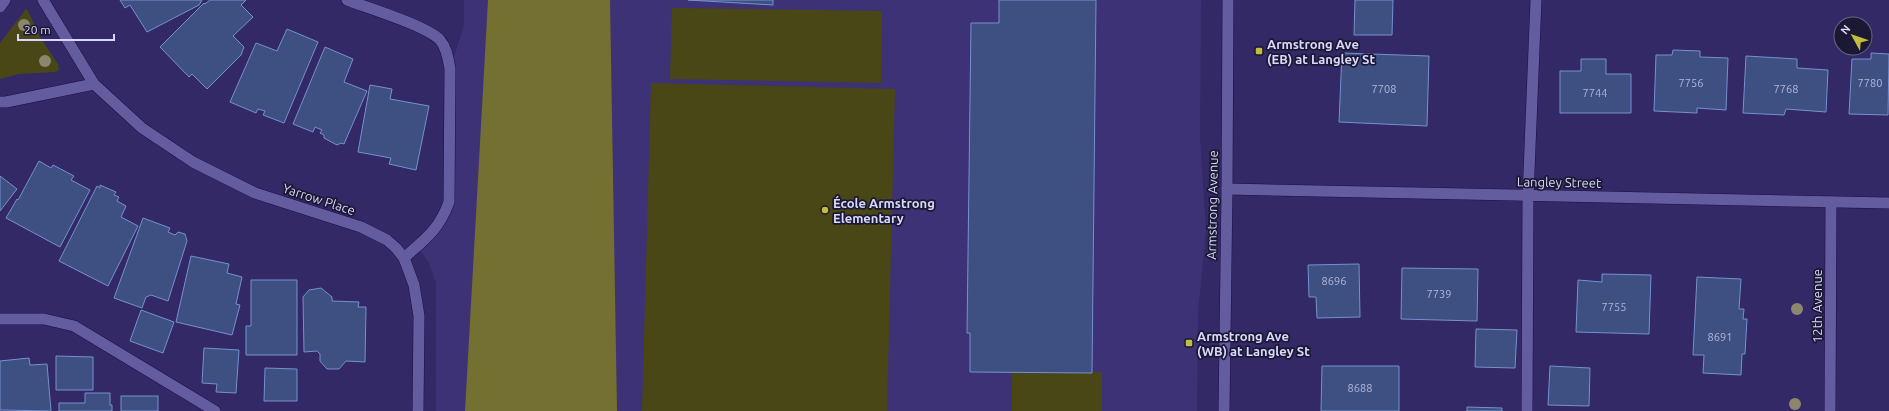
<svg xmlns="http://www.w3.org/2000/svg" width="1889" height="411" font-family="Ubuntu,sans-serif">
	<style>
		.built { fill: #3d3276 }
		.green { fill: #494716 }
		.forest { fill: #737031 }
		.building { fill: #3d5081; stroke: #7690d2 }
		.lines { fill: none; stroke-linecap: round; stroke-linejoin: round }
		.service-casing { stroke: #1c0d48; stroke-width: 12 }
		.minor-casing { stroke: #1c0d48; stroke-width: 12 }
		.tertiary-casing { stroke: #1c0d48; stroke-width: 12 }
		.service { stroke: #635c9e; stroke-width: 11 }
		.minor { stroke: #635c9e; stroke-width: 11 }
		.tertiary { stroke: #635c9e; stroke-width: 11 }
		.tree { fill: #8d866f }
		.poi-dot { fill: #c2bd3f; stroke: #1b1833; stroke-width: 1.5 }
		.labels { text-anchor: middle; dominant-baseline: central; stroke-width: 3.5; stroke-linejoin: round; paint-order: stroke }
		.number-label { font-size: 11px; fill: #b2b6de }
		.poi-label { font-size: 13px; font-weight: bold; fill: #d9d8fd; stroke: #1b1833; text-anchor: start }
		.street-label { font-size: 13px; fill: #d9d8fd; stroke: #1b1833 }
	</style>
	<rect width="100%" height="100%" fill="#332966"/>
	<!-- built -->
	<polygon class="built" points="464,0 1201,0 1200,137 1206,231 1198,312 1197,411 436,411 436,283 429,263 417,246 443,218 450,69 464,26"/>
	<!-- green -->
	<g class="green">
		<polygon points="672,8 882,11 881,83 670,79"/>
		<polygon points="26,9 28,11 40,37 58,64 59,70 55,72 19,74 0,79 0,43"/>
		<polygon points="651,83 895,89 887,411 642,411"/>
		<polygon points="1012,371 1102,372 1102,411 1012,411"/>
	</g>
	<!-- forest -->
	<polygon class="forest" points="488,0 610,0 617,411 465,411"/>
	<!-- building -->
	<g class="building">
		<polygon points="120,0 202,0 199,5 147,32 130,5 125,8"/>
		<polygon points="210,0 246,0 241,5 253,17 233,36 244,47 241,55 207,89 192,74 189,77 160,47 204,3 205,4"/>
		<polygon points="688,0 773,0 773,5"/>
		<polygon points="999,0 1096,0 1092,373 970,372 970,333 967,333 971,23 999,23"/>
		<polygon points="1355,0 1393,0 1392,35 1354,35"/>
		<polygon points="287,29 318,42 284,123 263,115 265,111 258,109 256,113 230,102 256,43 277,51"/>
		<polygon points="325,47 353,59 344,82 367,91 344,144 341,143 337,145 324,138 324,135 320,133 322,130 315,127 313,132 293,124"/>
		<polygon points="1673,50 1700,51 1700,57 1728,58 1726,110 1697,108 1697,113 1654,111 1656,55 1672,55"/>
		<polygon points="1342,53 1429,56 1427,126 1339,122"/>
		<polygon points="1871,53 1889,54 1888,115 1849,114 1852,59 1871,59"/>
		<polygon points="1746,56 1797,59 1797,68 1828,70 1826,112 1786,109 1784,115 1743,113"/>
		<polygon points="1581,59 1606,59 1606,74 1631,74 1631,113 1560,113 1560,71 1581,71"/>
		<polygon points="370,85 392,89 390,99 429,106 416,170 389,164 391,158 358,152"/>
		<polygon points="39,161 51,168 53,165 74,176 71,180 90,190 60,247 6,218 17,199 18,200"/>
		<polygon points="0,176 17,189 0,211"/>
		<polygon points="100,185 116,192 114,195 119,197 117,201 126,206 121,217 138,226 108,286 59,261 97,186 100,188"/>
		<polygon points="143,218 170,228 168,232 175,235 178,232 185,234 187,241 168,301 151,295 146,297 142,308 114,298"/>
		<polygon points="191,256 229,264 227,273 242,277 236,304 240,305 232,335 176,322"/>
		<polygon points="1359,264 1360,317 1317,318 1316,297 1309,297 1308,265"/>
		<polygon points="1402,268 1478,269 1477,321 1401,319"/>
		<polygon points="1602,274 1651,275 1649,334 1576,332 1578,280 1602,282"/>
		<polygon points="1697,277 1741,279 1739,309 1744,309 1743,319 1747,319 1745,354 1742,354 1741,375 1703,373 1704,355 1693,355"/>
		<polygon points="251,280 297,280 297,355 246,355 246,326 251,326"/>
		<polygon points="321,288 332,297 332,301 359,302 358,307 366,307 365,362 346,361 339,369 327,369 320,361 320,354 317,351 304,352 303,297 309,290"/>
		<polygon points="141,310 174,322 163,353 130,341"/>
		<polygon points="1476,329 1517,330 1515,368 1475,367"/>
		<polygon points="204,348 239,350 236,393 216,392 217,384 202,383"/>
		<polygon points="56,356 93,357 93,390 56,390"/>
		<polygon points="29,358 30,365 47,364 51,411 0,410 0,361"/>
		<polygon points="1322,366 1399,366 1399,411 1321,411"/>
		<polygon points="1550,366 1590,368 1589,406 1548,405"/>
		<polygon points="265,368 297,369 297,401 264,401"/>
		<polygon points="85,393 110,393 110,405 112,405 112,411 59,411 59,403 85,403"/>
		<rect x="121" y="396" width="37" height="15"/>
		<polygon points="1467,407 1502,408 1502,411 1467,411"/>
	</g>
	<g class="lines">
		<!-- service casing -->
		<g class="service-casing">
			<g id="service">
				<path d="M347,0C368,8 427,26 440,40C447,48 448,59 450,69L449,202C439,230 425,239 404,258"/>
				<polyline points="0,319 44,319 74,326 215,411"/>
				<polyline points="1527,411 1528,196 1536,0"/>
			</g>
		</g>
		<!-- minor casing -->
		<g class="minor-casing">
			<g id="minor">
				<polyline points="43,0 94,84 142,128 193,162 255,193 361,227 387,240 396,248 404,258 414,285 419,316 418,411"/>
				<polyline points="0,7 5,0"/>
				<polyline points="0,102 6,102 94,84"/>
				<polyline points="1227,189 1889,203"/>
				<polyline points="1830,411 1831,202"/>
			</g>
		</g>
		<!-- tertiary casing -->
		<g class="tertiary-casing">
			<polyline id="tertiary" points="1224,411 1227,189 1228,0"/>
		</g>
		<!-- service -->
		<use href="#service" class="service"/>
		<!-- minor -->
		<use href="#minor" class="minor"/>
		<!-- tertiary -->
		<use href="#tertiary" class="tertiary"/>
	</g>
	<!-- trees -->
	<g class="tree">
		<circle cx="24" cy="25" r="6"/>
		<circle cx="45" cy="61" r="6"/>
		<circle cx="1797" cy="309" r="6"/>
		<circle cx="1795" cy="404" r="6"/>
	</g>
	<!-- markers -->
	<g class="poi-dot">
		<rect x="1255" y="47" width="8" height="8" rx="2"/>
		<circle cx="825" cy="210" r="4"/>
		<rect x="1185" y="339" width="8" height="8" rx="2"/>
	</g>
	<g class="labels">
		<!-- number labels -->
		<g class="number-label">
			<text x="1691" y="83">7756</text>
			<text x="1870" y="83">7780</text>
			<text x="1384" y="89">7708</text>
			<text x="1786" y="89">7768</text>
			<text x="1595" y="93">7744</text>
			<text x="1334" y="281">8696</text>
			<text x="1439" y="294">7739</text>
			<text x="1614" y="307">7755</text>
			<text x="1720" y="337">8691</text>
			<text x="1360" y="388">8688</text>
		</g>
		<!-- poi labels -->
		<g class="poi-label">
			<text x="1267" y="44">Armstrong Ave<tspan x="1267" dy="15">(EB) at Langley St</tspan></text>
			<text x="833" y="203">École Armstrong<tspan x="833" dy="15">Elementary</tspan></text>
			<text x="1197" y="336">Armstrong Ave<tspan x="1197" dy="15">(WB) at Langley St</tspan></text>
		</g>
		<!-- street labels -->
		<g class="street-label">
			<text transform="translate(1559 182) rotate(1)">Langley Street</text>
			<text transform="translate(319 199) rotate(18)">Yarrow Place</text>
			<text transform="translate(1212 205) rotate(-89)">Armstrong Avenue</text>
			<text transform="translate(1817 306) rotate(-90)">12th Avenue</text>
		</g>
	</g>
	<!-- north arrow -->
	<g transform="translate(1853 36) rotate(310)"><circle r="19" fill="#1b1833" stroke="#676584"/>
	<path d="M0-3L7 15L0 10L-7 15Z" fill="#c2bd3f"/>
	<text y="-6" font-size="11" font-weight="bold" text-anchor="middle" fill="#d9d8fd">N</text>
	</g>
	<!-- scale -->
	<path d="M18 34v6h96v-6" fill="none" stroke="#d9d8fd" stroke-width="2"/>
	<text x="24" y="34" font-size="12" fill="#d9d8fd" stroke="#1b1833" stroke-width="3" paint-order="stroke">20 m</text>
</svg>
